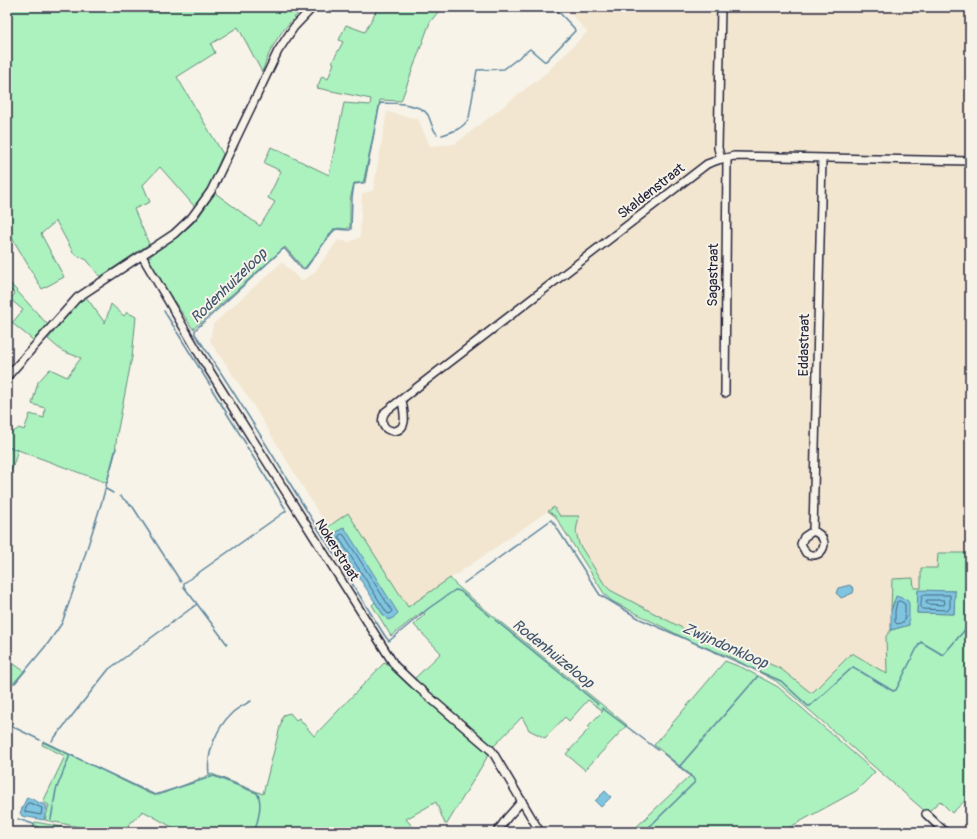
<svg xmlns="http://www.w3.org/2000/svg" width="977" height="839" font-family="Pangolin,sans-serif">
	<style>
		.built { fill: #f2e6d0 }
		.green { fill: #abf2be; stroke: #668a7c; fill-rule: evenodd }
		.water { fill: #7fc5e0; stroke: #5a849e }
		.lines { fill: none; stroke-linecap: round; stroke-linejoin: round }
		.shore { stroke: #47637d; stroke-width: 1 }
		.stream { stroke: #5a849e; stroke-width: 1.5 }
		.minor-casing { stroke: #22223b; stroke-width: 10 }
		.minor { stroke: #f7f3e8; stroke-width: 7 }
		.labels { text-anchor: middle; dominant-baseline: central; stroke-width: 4; stroke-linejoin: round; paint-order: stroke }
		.street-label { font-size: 14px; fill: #22223b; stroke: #f7f3e8 }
		.water-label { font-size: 15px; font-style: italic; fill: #3e536d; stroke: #f7f3e8 }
	</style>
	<rect width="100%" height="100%" fill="#f7f3e8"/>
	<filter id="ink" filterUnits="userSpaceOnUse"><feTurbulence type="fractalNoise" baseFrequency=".025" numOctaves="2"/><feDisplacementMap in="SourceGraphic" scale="8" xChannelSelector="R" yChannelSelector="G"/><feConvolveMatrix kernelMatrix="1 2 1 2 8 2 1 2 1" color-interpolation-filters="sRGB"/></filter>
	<g filter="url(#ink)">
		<!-- built -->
		<polygon class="built" points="565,7 970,7 970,553 939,553 938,568 921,588 914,588 892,579 891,630 886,636 887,675 810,692 781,669 734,648 684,629 661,618 610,590 605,585 579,544 576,531 579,516 560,516 554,507 408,608 349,514 334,523 324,522 250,400 210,341 213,324 282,262 301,281 314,273 338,240 349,242 360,237 362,194 373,190 387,112 418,119 430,146 455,144 546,73 587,32"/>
		<!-- green -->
		<g class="green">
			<path d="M7,7H304C292,20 280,32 272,48C268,55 265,64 262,72L238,27L211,44L215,53L177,77L223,154L209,186L195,207L160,167L143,185L150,202L134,209L149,244L100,277L87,260L74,254L56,221L41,234L64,277L42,289L11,236L7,238Z"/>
			<polygon points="378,7 442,7 430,22 401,101 380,100 365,183 354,183 350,200 350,227 346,229 338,228 332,233 304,269 285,247 193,329 150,266 147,261 148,258 189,227 198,218 215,193 260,226 275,202 268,198 281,171 264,163 271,147 329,175 344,103 370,105 371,99 317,88 322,76 328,79 334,63 332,62 343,42 339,40 346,25 365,32"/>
			<polygon points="7,280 48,325 33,340 12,323 23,310 10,299 15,294 7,287"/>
			<polygon points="86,297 105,323 111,304 124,316 127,312 136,317 132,357 117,434 115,454 107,483 18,450 7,485 7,433 15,431 19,428 24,430 30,414 44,418 45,408 32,404 38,382 50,369 67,377 81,358 62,351 48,339 77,304"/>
			<path d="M554,507L560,516H579L576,531L579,544L605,585L610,590L684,629L734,648L781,669L810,692H813L852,653L887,674L886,636L891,630L909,625L894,601L891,611L892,579L913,578L914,588H921V568H937L938,553H970V796L952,813L940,801L927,813L776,681L730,657L688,640L612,601L605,595L555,516L548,511ZM918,591H955L954,614L917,613Z"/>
			<polygon points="348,513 408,607 450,578 455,584 487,611 627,725 585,770 566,754 584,735 584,734 590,728 588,726 603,711 588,700 569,721 565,717 545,738 529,730 522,717 494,746 490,747 413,680 441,653 414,625 425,614 422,612 391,636 372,605 375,602 384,616 344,527 327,539 322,531"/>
			<polygon points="7,659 24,671 13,684 7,679"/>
			<polygon points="725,661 743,668 778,687 875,772 856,791 781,832 631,832 691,775 654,745"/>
			<polygon points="385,662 489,754 447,824 445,824 436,802 406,819 416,831 415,832 181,832 143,811 121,832 97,832 89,829 45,820 49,805 43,802 65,756 42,745 43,741 150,794 159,795 212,774 263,794 283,715 290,713 296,720 299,718 314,736"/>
			<polygon points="35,822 68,828 67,832 63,832 60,830 39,828 37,832 32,832"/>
		</g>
		<!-- water -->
		<g class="water">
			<polygon points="344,527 398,613 393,618 388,620 384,616 332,536"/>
			<polygon points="850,585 854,589 853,593 841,598 836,593 838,588"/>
			<polygon points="918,590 955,591 954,614 917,613"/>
			<polygon points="896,596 907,600 909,603 909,625 891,630 891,611"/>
			<polygon points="605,791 611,797 601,807 595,801"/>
			<polygon points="27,797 47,806 44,820 22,816 20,813"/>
		</g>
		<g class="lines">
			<!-- shore -->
			<g class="shore">
				<polygon points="342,534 344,535 392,611 390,614 387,613 339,538 339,536"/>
				<path d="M923,595H950V608L948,610L922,609C920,606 921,597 923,595Z"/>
				<polygon points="927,600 944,600 945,603 944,605 928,604 926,603"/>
				<polygon points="900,601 905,604 905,621 904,622 897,624 895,622 895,611 897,602"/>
				<polygon points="28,803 30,803 42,808 41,815 25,812 25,810"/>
			</g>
			<!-- stream -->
			<g class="stream">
				<polyline points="7,9 9,7"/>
				<path d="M442,135C452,132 463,129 469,118L477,70L504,69L530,49L544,61H546L574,32L575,31L574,28L554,7"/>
				<polyline points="164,311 176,330"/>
				<polyline points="177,332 210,385"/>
				<polyline points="211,388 246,444"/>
				<polyline points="7,447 17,450"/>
				<polyline points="247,447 285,508"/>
				<polyline points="106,489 113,493"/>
				<polyline points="120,496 133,507 181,582"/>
				<path d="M336,557C288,483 245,406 195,334V330L283,249H285L302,269L306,268L334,229L349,230L351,229L352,198L354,184L362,183L364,181L380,103C393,103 421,103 428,115C431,121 432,129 437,134"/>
				<polyline points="338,561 385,636 389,641 429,608 455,590 460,591 490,616"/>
				<polyline points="464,583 551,520 553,522 600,595 640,619 781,681 808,706 810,706 853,667 893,691 896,690 918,646 921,642 943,655 970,624"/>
				<polyline points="197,604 227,644"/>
				<polyline points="495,620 598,704"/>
				<polyline points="7,678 11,685 7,690"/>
				<polyline points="15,683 49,642 62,623 79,574 102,501 116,448"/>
				<polyline points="602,708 658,750"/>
				<polyline points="7,724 40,740"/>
				<polyline points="52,741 109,669 197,604 184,587 184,583 286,511 286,510"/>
				<path d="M43,742L155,795L214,776L257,793C263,803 258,821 254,832"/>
				<polyline points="679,767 758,676"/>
				<path d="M209,774C206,753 217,727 232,713C237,708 244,705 251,701"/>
				<polyline points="18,819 33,824 39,828"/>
				<polyline points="51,819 56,790 70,755"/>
				<polyline points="644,832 695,782 693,778 664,754"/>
			</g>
			<!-- minor casing -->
			<g class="minor-casing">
				<g id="minor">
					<polyline points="721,7 718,148 721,159"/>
					<polyline points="142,256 201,357 395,666 414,684 492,751 540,832"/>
					<polyline points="7,377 77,298 174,234 192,217 211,191 278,51 294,27 313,7"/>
					<polyline points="725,393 727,158"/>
					<path d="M402,400C403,407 405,415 404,422C401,438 374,431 385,412L707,164L721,159L734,156L970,161"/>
					<path d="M813,531C834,539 821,562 806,553L801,544L804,537L813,531L822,159"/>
					<polyline points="926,814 945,832"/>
					<polyline points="497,832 507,818 522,801"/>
				</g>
			</g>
			<!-- minor -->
			<use href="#minor" class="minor"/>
		</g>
	</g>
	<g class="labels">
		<!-- street labels -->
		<g class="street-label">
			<text transform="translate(651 191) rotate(-38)">Skaldenstraat</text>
			<text transform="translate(713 275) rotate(-89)">Sagastraat</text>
			<text transform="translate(804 345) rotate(-89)">Eddastraat</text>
			<text transform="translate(337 550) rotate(58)">Nokerstraat</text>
		</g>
		<!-- water labels -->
		<g class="water-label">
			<text transform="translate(229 286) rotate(-44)">Rodenhuizeloop</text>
			<text transform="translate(725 646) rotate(24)">Zwijndonkloop</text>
			<text transform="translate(553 654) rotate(39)">Rodenhuizeloop</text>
		</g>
	</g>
	<!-- margin -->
	<rect width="977" height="839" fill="none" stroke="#f7f3e8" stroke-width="24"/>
	<rect x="12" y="12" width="953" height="815" fill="none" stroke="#22223b" stroke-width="1.5" filter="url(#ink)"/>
</svg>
